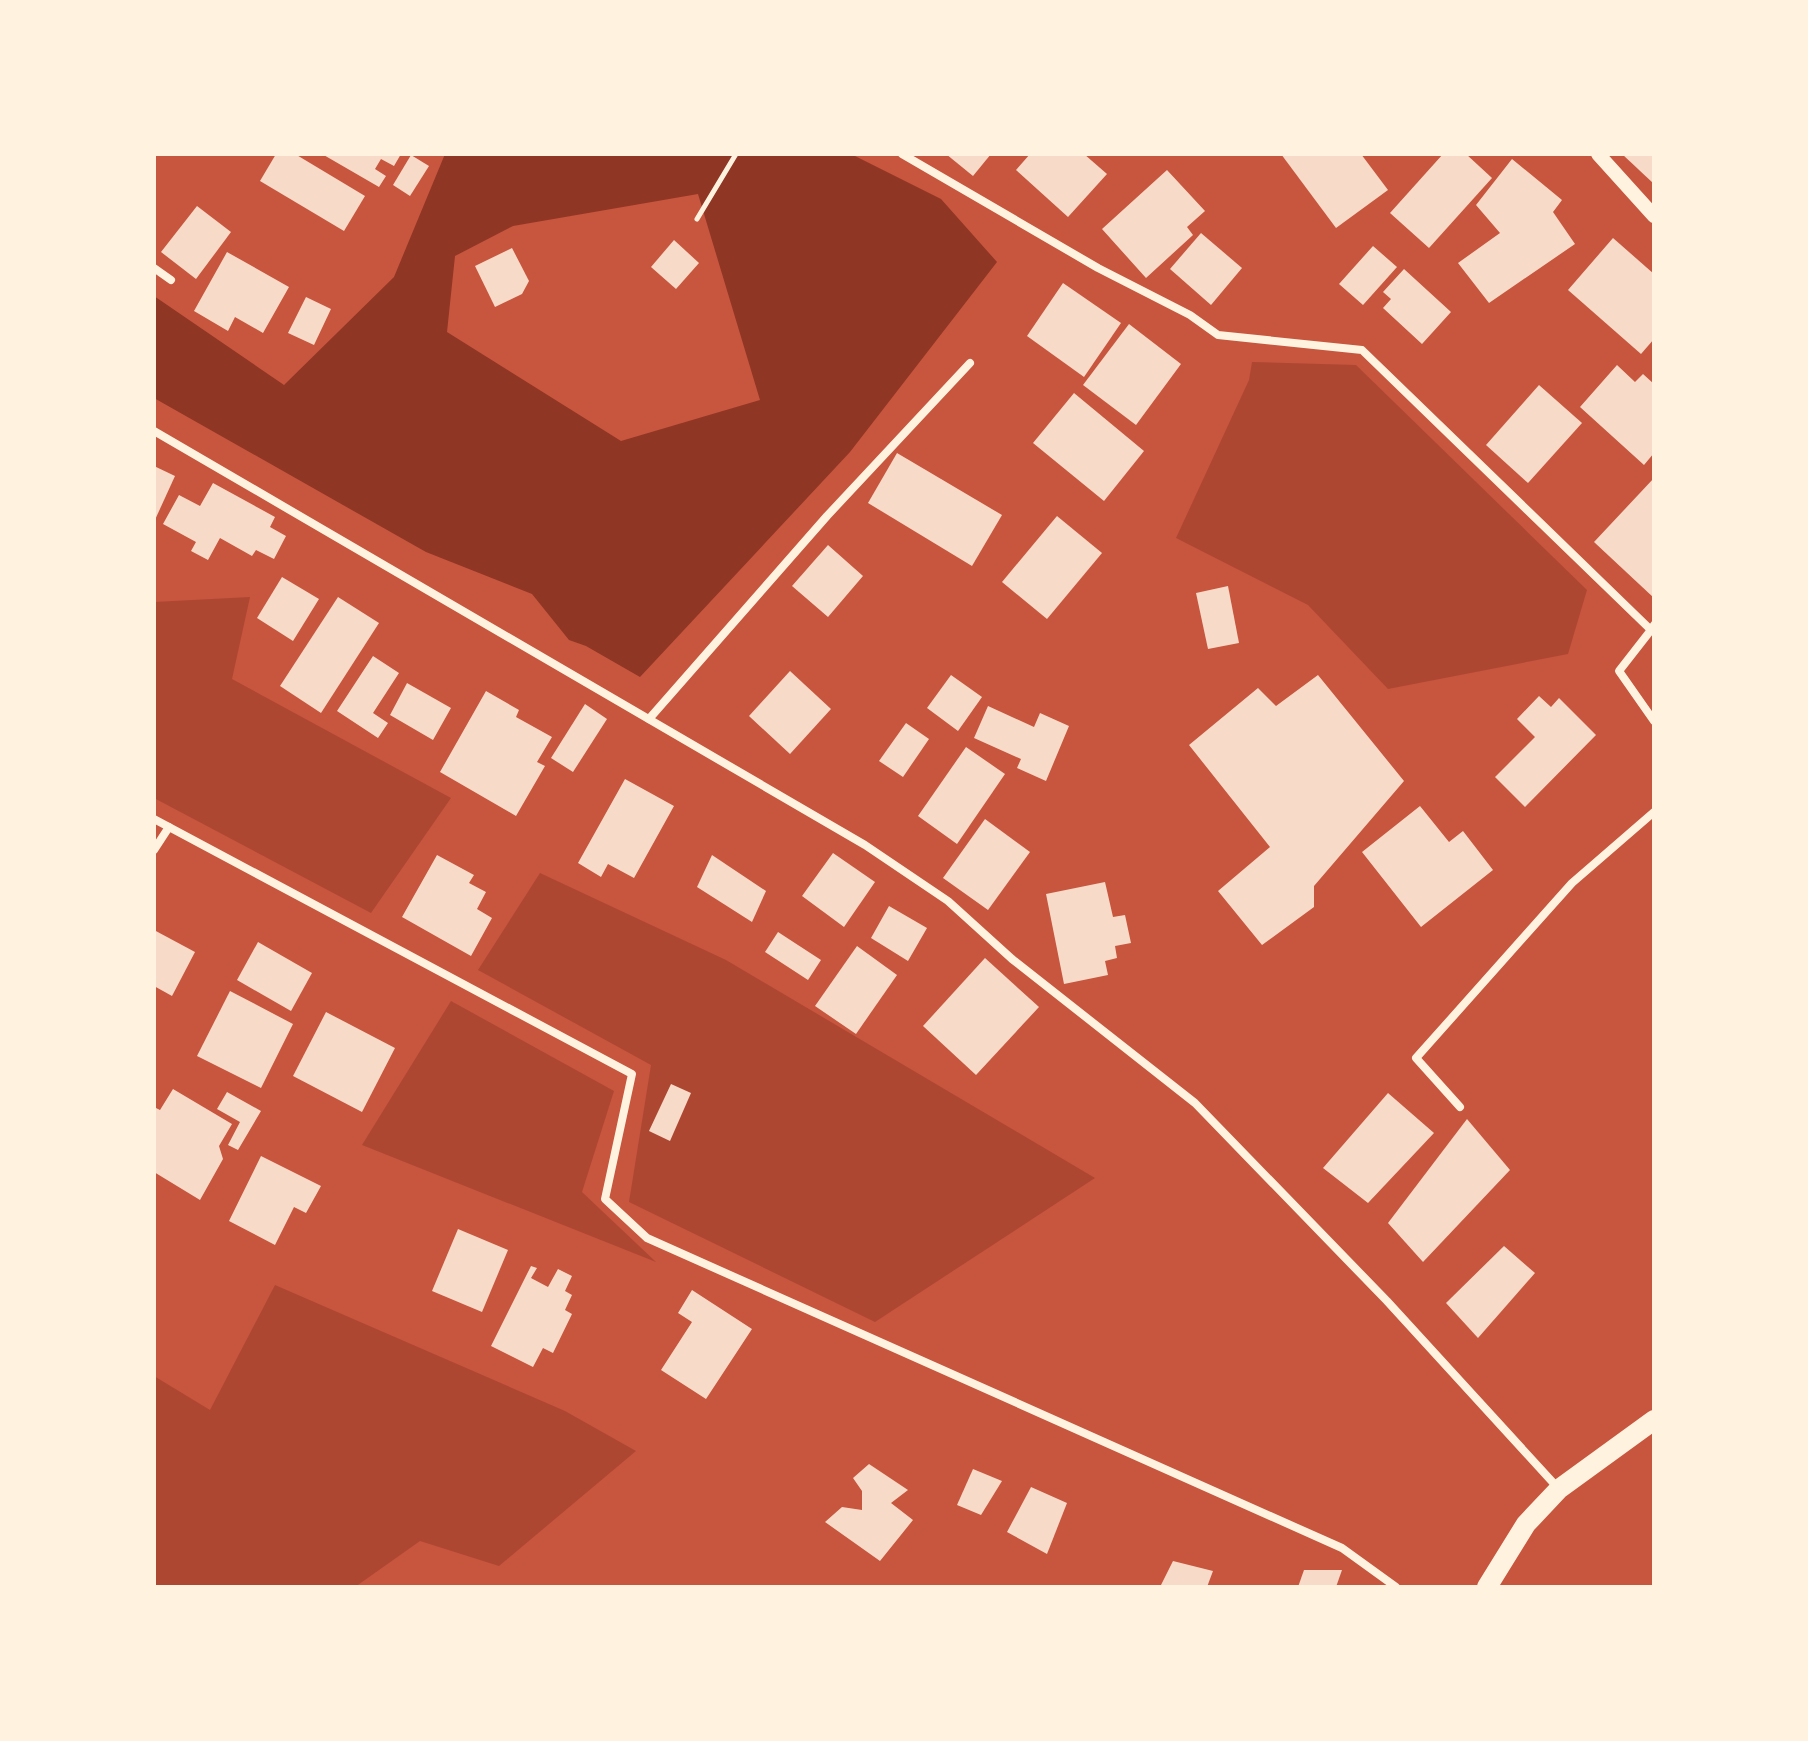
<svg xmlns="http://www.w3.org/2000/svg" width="1808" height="1741" font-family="'Noto Sans',sans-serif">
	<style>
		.green { fill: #ae4732 }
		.water { fill: #8f3625; fill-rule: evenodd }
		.building { fill: #f7dbc8 }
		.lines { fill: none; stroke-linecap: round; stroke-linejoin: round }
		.path { stroke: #fff3e0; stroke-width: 5 }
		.minor { stroke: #fff3e0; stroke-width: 8 }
		.tertiary { stroke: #fff3e0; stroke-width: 14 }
		.primary { stroke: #fff3e0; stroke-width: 20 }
	</style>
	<rect width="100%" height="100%" fill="#c8553d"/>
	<!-- green -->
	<g class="green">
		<polygon points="1252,362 1356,365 1587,590 1568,654 1388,689 1308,605 1176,538 1249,380"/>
		<polygon points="250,597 232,679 451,798 371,913 154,798 154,602"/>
		<polygon points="540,873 726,960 1095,1178 875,1322 629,1202 651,1065 478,970"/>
		<polygon points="451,1001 614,1091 582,1192 656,1262 362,1145"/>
		<polygon points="275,1285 565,1411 636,1451 499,1566 420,1541 355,1587 154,1587 154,1376 210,1410"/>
	</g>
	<!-- water -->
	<path class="water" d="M445,154H851L941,199L997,262L850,452L640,677L586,646L569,640L532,594L426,552L154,398V296L284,385L394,277ZM698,194L760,400L621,441L447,332L455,256L513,226Z"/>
	<!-- building -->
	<g class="building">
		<polygon points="276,154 295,154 365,196 344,231 260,181"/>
		<polygon points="322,154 401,154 394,166 381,159 375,169 386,176 379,187"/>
		<polygon points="946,154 991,154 973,176"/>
		<polygon points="1030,154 1084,154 1107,174 1068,217 1016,170"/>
		<polygon points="1281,154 1361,154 1388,190 1336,228"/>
		<polygon points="1443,154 1466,154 1492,178 1429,248 1390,213"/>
		<polygon points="1622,154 1654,154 1654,184"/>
		<polygon points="411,155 429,166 410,196 393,185"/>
		<polygon points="1512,159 1562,200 1553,212 1575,244 1489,303 1458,263 1500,233 1476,205"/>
		<polygon points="1167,170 1205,211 1187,227 1193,235 1146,278 1102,229"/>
		<polygon points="197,206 231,232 196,279 161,252"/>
		<polygon points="1201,233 1242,268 1211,305 1170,269"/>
		<polygon points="1613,238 1654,274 1654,339 1641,354 1568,290"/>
		<polygon points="674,240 699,263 676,289 651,267"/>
		<polygon points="1373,246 1397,267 1363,305 1339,284"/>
		<polygon points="512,248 529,281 522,294 495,307 475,266"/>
		<polygon points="227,252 289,287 263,333 235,317 228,331 194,311"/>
		<polygon points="1404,269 1451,312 1422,344 1383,308 1391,299 1383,292"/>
		<polygon points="1063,283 1121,323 1084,377 1027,336"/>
		<polygon points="306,297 331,309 314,345 288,333"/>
		<polygon points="1129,324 1181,364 1136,425 1083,385"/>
		<polygon points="1617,365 1635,382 1643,374 1654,384 1654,453 1644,465 1580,407"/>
		<polygon points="1539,385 1582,423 1528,483 1486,445"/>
		<polygon points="1074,393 1144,451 1104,501 1033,443"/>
		<polygon points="897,453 1002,515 972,566 868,503"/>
		<polygon points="154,466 175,476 154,522"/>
		<polygon points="1654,478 1654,598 1594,542"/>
		<polygon points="213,483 275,517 270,527 286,536 274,559 256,550 252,556 220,538 208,560 191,551 196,542 163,524 179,495 200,506"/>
		<polygon points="1057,516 1102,553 1047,619 1002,582"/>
		<polygon points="828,545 863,576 828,617 792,586"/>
		<polygon points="282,577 319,599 293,641 257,618"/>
		<polygon points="1228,586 1239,643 1208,649 1196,593"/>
		<polygon points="338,597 379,623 321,713 280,686"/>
		<polygon points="373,656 399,673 373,713 388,723 378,738 337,711"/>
		<polygon points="790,671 831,709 790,754 749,716"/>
		<polygon points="951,675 982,697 958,731 927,708"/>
		<polygon points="1318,675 1404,781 1314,886 1314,907 1262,945 1218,891 1270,847 1189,745 1258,688 1276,706"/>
		<polygon points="407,683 451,708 433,740 390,715"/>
		<polygon points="486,691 519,710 516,717 552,737 537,762 545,766 516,816 440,772"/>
		<polygon points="1539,696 1551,707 1559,698 1596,735 1525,807 1495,777 1535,737 1517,719"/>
		<polygon points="585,704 607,719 573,772 551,758"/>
		<polygon points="988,706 1034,727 1040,713 1069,726 1046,781 1017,768 1021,759 974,738"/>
		<polygon points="906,723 929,739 903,777 879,761"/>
		<polygon points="966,747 1005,774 957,844 918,816"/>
		<polygon points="625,779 674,806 634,878 608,864 601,877 578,863"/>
		<polygon points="1420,806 1449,842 1463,831 1493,870 1421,927 1362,852"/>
		<polygon points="985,819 1030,852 988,910 943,878"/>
		<polygon points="833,853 875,882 844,927 802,896"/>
		<polygon points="437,855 474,875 469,883 486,892 477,909 492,918 471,956 402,917"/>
		<polygon points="712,855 766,891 752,922 697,887"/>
		<polygon points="1105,882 1113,917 1125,915 1131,943 1115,946 1117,958 1105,961 1108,975 1064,984 1046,894"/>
		<polygon points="889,906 927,928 908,961 871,938"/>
		<polygon points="154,930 195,952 172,996 154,986"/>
		<polygon points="778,932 821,960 808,980 765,952"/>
		<polygon points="258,942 312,973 291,1011 237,980"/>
		<polygon points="857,946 897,975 856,1034 815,1006"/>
		<polygon points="985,958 1039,1007 976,1075 923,1026"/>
		<polygon points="230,991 293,1024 261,1088 197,1056"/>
		<polygon points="326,1012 395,1048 362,1112 293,1076"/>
		<polygon points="671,1084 691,1093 670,1141 649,1131"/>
		<polygon points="173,1089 232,1124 219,1146 223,1159 200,1200 154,1172 154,1107 160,1110"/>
		<polygon points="227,1092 261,1111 238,1150 228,1145 240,1122 217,1109"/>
		<polygon points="1388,1093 1434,1133 1368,1203 1323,1168"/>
		<polygon points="1467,1119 1510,1170 1423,1262 1388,1223"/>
		<polygon points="261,1156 321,1186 306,1213 294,1207 275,1245 229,1221"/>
		<polygon points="458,1229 508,1250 482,1312 432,1291"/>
		<polygon points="1504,1246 1535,1273 1478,1338 1446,1303"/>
		<polygon points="531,1266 537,1268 531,1278 548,1287 558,1269 572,1276 565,1291 572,1295 565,1310 572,1314 553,1353 543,1348 533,1367 491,1346"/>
		<polygon points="692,1290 752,1329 706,1399 661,1370 692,1322 678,1313"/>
		<polygon points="869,1464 908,1490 891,1503 913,1520 880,1561 825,1522 842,1507 862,1510 862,1491 853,1478"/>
		<polygon points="973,1469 1002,1481 981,1515 957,1505"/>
		<polygon points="1031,1487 1067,1503 1047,1554 1007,1532"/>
		<polygon points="1173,1561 1213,1571 1207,1587 1160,1587"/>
		<polygon points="1304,1570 1342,1570 1336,1587 1298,1587"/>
	</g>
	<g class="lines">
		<!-- path -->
		<polyline class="path" points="697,219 736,154"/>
		<!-- minor -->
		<g class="minor">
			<polyline points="902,154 1098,268 1190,315 1218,335 1362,350 1651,630 1654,625"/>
			<polyline points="154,268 171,280"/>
			<polyline points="154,431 865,845 948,901 1012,959 1195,1103 1387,1301 1558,1488"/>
			<polyline points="1651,630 1619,671 1654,721"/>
			<polyline points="649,719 827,516 970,363"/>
			<polyline points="154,819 632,1074 605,1199 647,1238 1342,1548 1396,1587"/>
			<polyline points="154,850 169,827"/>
			<polyline points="1460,1107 1416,1058 1572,883 1654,812"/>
		</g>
		<!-- tertiary -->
		<polyline class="tertiary" points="1598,154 1654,216"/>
		<!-- primary -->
		<polyline class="primary" points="1487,1587 1526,1524 1559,1489 1654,1420"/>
	</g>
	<!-- border -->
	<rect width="1808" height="1741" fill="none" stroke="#fff3e0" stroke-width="312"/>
</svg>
